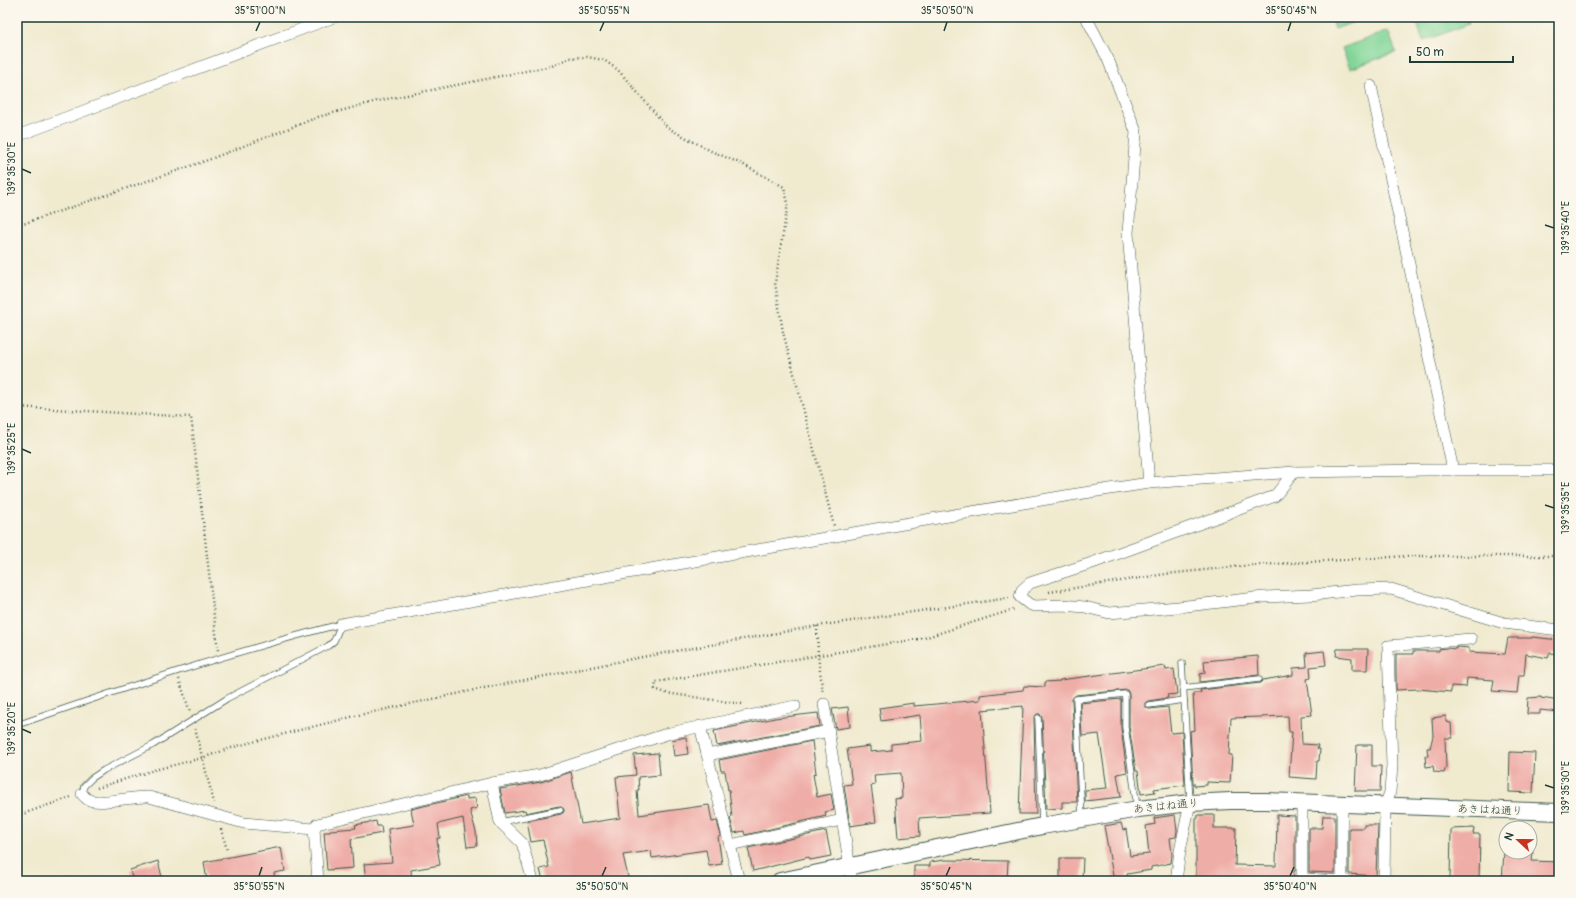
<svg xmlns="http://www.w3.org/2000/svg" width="1576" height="898" font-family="Pangolin,'Klee One',sans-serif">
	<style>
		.green { fill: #80d597; stroke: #508966 }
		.building { fill: #efada7 }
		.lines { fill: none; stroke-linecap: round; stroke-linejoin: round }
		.lane-casing { stroke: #3e574b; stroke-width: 7 }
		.street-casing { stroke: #3e574b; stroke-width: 12 }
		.secondary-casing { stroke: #3e574b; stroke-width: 18 }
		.path { stroke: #3e574b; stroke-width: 2.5; stroke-dasharray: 1 3; stroke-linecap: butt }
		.lane { stroke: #fff; stroke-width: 5.5 }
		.street { stroke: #fff; stroke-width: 11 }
		.secondary { stroke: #fff; stroke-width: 16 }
		.ticks { fill: none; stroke: #1f3d34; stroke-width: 1.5 }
		.labels { text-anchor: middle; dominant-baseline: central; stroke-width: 4; stroke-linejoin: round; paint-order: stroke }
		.street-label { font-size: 11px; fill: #1f3d34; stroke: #fbf7ec }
		.neatline { fill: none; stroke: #1f3d34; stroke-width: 1.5 }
		.ticks-label { font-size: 10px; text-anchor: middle; fill: #1f3d34 }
	</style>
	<rect width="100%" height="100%" fill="#fbf7ec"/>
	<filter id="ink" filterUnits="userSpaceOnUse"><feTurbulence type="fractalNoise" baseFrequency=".025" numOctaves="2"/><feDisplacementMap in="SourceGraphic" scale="8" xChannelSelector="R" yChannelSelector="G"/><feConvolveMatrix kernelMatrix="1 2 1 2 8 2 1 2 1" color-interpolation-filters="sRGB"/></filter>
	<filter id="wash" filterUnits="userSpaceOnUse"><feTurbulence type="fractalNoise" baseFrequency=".012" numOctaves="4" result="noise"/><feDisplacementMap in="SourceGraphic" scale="16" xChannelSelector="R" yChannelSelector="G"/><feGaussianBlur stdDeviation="0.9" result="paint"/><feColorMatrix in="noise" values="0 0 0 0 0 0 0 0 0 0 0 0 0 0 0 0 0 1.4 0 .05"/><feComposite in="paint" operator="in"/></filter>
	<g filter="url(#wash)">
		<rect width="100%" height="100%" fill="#f0eacf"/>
		<!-- green -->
		<g class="green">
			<polygon points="1331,17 1367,17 1335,29"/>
			<polygon points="1424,17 1467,17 1469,24 1423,41 1416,20"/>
			<polygon points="1388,31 1396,52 1350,69 1342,48"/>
		</g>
		<g id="blocks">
			<!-- building -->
			<g class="building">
				<polygon points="1532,637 1559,640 1559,654 1550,653 1548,658 1526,654 1524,675 1519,675 1517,693 1492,691 1494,680 1467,678 1466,687 1451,686 1451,692 1418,689 1396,690 1396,654 1413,654 1413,651 1439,651 1439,649 1446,648 1456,649 1456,647 1458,647 1469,648 1469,652 1505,654 1508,638 1532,638"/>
				<polygon points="1337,649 1368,649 1367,670 1352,670 1352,658 1336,656"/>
				<polygon points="1324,651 1326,665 1310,667 1311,678 1307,679 1312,715 1301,716 1302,744 1318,745 1317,749 1320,749 1319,761 1317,761 1316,779 1289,777 1292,732 1289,732 1288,716 1231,718 1229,755 1232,755 1230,783 1207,782 1207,785 1195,786 1195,784 1193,784 1190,731 1195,730 1193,693 1201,693 1200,690 1260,683 1263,680 1293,675 1293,668 1307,667 1306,653"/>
				<polygon points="1258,656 1259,675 1200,682 1200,674 1205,673 1204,661"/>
				<polygon points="1165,666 1166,670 1174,669 1177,694 1167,695 1168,698 1148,701 1145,703 1145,706 1149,709 1168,707 1171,733 1182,732 1185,785 1154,789 1155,792 1141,794 1138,771 1136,771 1129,727 1129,694 1127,690 1076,695 1072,699 1077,802 1062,802 1062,808 1046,809 1042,718 1040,714 1037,714 1034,718 1036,814 1019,814 1023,706 982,710 990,813 919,818 920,836 898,838 895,799 902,798 901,773 874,775 875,784 871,785 876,822 850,826 844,785 852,784 847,749 870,746 870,752 891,750 891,744 922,741 920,715 881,721 879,708 914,703 914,706 980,700 980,695 1023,690 1024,686 1045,687 1045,682 1060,681 1060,680"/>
				<polygon points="1541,697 1541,698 1559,701 1559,712 1540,710 1540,714 1527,714 1528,698"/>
				<polygon points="1121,699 1121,728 1127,772 1117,774 1121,797 1085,801 1085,790 1107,788 1099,734 1082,736 1080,703"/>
				<polygon points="848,707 850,727 836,729 832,709"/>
				<polygon points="818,713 820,726 717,746 714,731 775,718"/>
				<polygon points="1446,716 1446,722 1451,723 1452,738 1445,738 1446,767 1444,773 1434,772 1433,766 1426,767 1425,756 1428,756 1427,748 1430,748 1433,736 1432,718"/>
				<polygon points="686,737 688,754 674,756 672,740"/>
				<polygon points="812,741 816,773 813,774 817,797 831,794 834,810 825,812 826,816 745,835 744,831 734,833 730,818 732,817 729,789 728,790 725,771 721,771 719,760"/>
				<polygon points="1357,745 1372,745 1372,766 1381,766 1380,791 1355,791"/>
				<polygon points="1510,752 1535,753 1533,793 1509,792"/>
				<polygon points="658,753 660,775 638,777 639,790 637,790 639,815 709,805 712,822 717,821 721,836 718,837 722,864 709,866 706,850 652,858 651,851 623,855 629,881 543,881 540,869 549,867 543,840 531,842 527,821 561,814 564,812 564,809 559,806 526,813 525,810 505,813 500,789 541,782 571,772 581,824 620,818 616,777 636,775 634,755"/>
				<polygon points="467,796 467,799 475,798 477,808 470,810 476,832 477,846 467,847 463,818 438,824 440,838 437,838 438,852 440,865 411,870 412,881 366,881 364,864 392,862 388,829 414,825 411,809"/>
				<polygon points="1175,815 1177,831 1176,837 1170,838 1172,854 1171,863 1151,867 1151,870 1127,874 1127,881 1114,881 1104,826 1121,823 1123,830 1126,829 1130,856 1149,854 1146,826 1155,824 1154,818"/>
				<polygon points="1198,815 1214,815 1214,828 1236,828 1235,865 1276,866 1277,815 1295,816 1295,871 1294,871 1293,881 1196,880 1196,819 1198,818"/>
				<polygon points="1323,816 1335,816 1335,873 1309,872 1309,828 1322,828"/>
				<polygon points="376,821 377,826 381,826 382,833 351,839 353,868 327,870 324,832 330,832 330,830 356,828 355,825"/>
				<polygon points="1364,825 1378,825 1376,876 1349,874 1349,828 1364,828"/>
				<polygon points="1474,828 1473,834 1480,834 1479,881 1450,881 1451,829"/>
				<polygon points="826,831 831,856 810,860 809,857 753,871 748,848"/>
				<polygon points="281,847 285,871 274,873 275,881 207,881 204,862"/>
				<polygon points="1504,852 1533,852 1532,861 1559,862 1559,881 1502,881"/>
				<polygon points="1060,858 1083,858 1082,881 1060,881"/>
				<polygon points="945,860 1008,861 1007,881 914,881 914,866 930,866 930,862"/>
				<polygon points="158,861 163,881 133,881 130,870"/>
			</g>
		</g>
	</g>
	<g filter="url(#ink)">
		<use href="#blocks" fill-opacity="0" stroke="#3e574b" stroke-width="1"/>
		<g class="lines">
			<!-- lane casing -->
			<g class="lane-casing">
				<g id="lane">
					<polyline points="1182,663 1190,802"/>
					<polyline points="1183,688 1259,679"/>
					<polyline points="1149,705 1184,700"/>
					<polyline points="1038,718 1042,824"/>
					<path d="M17,725C124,688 231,652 341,624"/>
					<polyline points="82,794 84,786 92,778 104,770 153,745 228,698 328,646 334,641 341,624"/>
					<polyline points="1082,818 1076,699 1125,694 1125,727 1137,807"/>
					<polyline points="500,822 560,810"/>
				</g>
			</g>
			<!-- street casing -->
			<g class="street-casing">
				<g id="street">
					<polyline points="1086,17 1108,59 1136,132 1128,233 1149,483"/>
					<polyline points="1371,86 1453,470"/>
					<polyline points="17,136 334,17"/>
					<polyline points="1294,472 1275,496 1092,563 1030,583 1022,590 1020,597 1029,604 1034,606 1062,605 1085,607 1109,613 1178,607 1264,597 1311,595 1357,590 1391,589 1504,623 1559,630"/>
					<polyline points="341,624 954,515 1071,495 1149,483 1294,472 1427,470 1559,470"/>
					<polyline points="824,704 852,881"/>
					<polyline points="700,726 739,881"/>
					<polyline points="707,755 829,731"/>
					<polyline points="492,783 500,822 522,843 533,881"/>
					<path d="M82,794C84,796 86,799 89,800C101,805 133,796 149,797L244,823L314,829L317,824L492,783L540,775L670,733L795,706"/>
					<polyline points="1302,802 1302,879 1347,881"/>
					<polyline points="1342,804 1342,881"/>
					<polyline points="314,829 318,881"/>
					<polyline points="730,845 842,820"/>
					<polyline points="1176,881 1180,851 1190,803"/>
					<polyline points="1384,881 1385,806 1390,792 1392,765 1388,646 1471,639"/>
				</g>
			</g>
			<!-- secondary casing -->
			<g class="secondary-casing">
				<polyline id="secondary" points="780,881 1042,826 1138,809 1190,803 1230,801 1266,801 1559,812"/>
			</g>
			<!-- path -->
			<g class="path">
				<polyline points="17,226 208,160 318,117 377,101 531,70 552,66 569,58 587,57 604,60 618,70 668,128 711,151 742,164 784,187 788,203 775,283 783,332 834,526"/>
				<polyline points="17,407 191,417 218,651"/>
				<polyline points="1049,592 1166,574 1243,566 1407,556 1559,556"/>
				<polyline points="817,626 818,656 823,693"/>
				<polyline points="179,679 190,712"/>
				<polyline points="742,704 666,693 655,689 656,682 924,638 1015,609"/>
				<polyline points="195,729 214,803"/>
				<polyline points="97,788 154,770 202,758 237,746 359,715 484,688 642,657 817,626 1009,598"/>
				<polyline points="17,816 71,797"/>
				<polyline points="221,829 227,850"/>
			</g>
			<!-- lane -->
			<use href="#lane" class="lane"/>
			<!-- street -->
			<use href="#street" class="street"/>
			<!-- secondary -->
			<use href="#secondary" class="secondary"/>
		</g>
	</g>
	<!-- ticks -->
	<path class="ticks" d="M256,31L260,22M600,31L604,22M944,31L947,22M1288,31L1291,22M22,169L31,173M1545,225L1554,228M22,449L31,453M1545,505L1554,508M22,729L31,733M1545,785L1554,788M259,876L262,867M602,876L606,867M946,876L950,867M1290,876L1294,867"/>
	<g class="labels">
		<!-- street labels -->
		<g class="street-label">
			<text transform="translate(1166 806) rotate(-6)">あきはね通り</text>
			<text transform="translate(1490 810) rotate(2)">あきはね通り</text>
		</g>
	</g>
	<!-- margin -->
	<rect width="1576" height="898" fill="none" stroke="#fbf7ec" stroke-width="44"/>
	<!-- north arrow -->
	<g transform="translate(1518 840) rotate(292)"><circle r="19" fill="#fbf7ec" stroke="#a3ada2"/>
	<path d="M0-3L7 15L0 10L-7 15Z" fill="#c8321e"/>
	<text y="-6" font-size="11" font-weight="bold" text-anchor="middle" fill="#1f3d34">N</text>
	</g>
	<!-- scale -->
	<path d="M1410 56v6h103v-6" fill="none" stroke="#1f3d34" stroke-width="2"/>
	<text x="1416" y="56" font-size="12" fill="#1f3d34" stroke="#fbf7ec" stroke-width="3" paint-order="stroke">50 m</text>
	<rect x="22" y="22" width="1532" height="854" class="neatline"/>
	<g class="ticks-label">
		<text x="260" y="14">35°51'00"N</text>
		<text x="604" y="14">35°50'55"N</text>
		<text x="947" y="14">35°50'50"N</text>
		<text x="1291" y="14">35°50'45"N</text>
		<text transform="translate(11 169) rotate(-90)" y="4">139°35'30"E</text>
		<text transform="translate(1565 228) rotate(-90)" y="4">139°35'40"E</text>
		<text transform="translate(11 449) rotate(-90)" y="4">139°35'25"E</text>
		<text transform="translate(1565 508) rotate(-90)" y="4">139°35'35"E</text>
		<text transform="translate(11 729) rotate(-90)" y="4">139°35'20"E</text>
		<text transform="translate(1565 788) rotate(-90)" y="4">139°35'30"E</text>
		<text x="259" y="890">35°50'55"N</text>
		<text x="602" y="890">35°50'50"N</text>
		<text x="946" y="890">35°50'45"N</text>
		<text x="1290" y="890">35°50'40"N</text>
	</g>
</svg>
